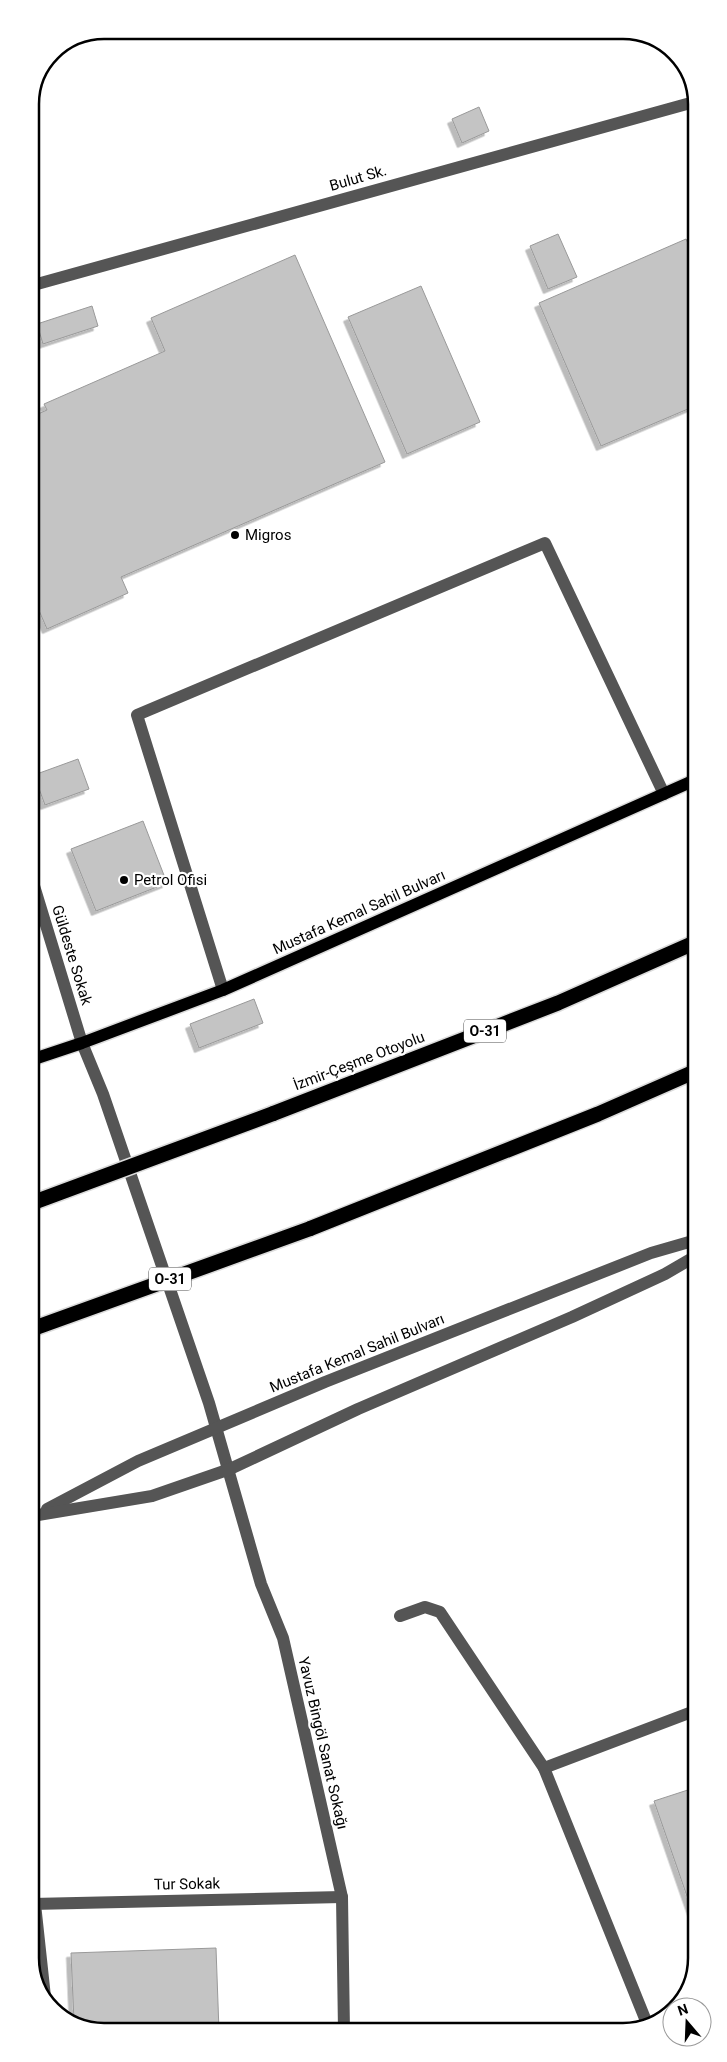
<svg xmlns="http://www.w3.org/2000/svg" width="727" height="2062" font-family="Roboto,sans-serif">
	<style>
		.building { fill: #c4c4c4; stroke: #999; filter: url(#shadow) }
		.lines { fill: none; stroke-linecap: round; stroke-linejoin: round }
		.major-casing { stroke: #dbdbdb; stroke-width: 15 }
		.highway-casing { stroke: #dbdbdb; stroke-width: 18 }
		.minor { stroke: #555; stroke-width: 12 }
		.major { stroke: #000; stroke-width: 12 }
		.highway { stroke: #000; stroke-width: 15 }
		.highway-bridge-casing { stroke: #dbdbdb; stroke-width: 18; stroke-linecap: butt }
		.highway-bridge { stroke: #000; stroke-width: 15 }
		.poi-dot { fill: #000; stroke: #fff; stroke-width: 2 }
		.labels { text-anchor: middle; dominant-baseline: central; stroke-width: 4.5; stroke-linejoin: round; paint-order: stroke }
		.shield { fill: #fff; stroke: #4c4c4c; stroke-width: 1 }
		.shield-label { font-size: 14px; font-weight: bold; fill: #000 }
		.street-label { font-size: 15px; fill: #000; stroke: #fff }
		.poi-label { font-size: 15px; fill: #000; stroke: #fff; text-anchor: start }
		.rim { fill: none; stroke: #000; stroke-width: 2.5 }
	</style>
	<defs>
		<filter id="shadow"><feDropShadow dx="-4.5" dy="4.5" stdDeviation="0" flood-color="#0004"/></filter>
	</defs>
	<rect width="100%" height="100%" fill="#fff"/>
	<!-- building -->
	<g class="building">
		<polygon points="479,107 489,131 462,143 452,119"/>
		<polygon points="558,234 577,277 548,289 530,246"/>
		<polygon points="686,239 695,258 695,406 601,446 539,303"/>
		<polygon points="295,255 385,462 121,577 128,593 47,629 31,592 31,417 47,410 44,404 165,351 151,318"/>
		<polygon points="421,286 480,422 407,454 348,317"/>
		<polygon points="92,306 98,326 43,344 37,324"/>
		<polygon points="78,759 89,789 45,805 34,775"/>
		<polygon points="143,821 167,883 96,911 71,849"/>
		<polygon points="254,999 263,1023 199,1048 190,1024"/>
		<polygon points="697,1787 697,1925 654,1801"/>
		<polygon points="216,1948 219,2031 99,2032 74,2022 71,1953"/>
	</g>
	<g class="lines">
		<!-- major casing -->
		<g class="major-casing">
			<polyline id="major" points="31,1060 82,1043 223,990 695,780"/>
		</g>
		<!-- highway casing -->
		<g class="highway-casing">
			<g id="highway">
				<polyline points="272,1114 558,1003 696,942"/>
				<polyline points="309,1229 598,1114 696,1071"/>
			</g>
		</g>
		<!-- minor -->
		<g class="minor">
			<polyline points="30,286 694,102"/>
			<polyline points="31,876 82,1043 103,1094 209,1403 261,1584 283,1638 342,1897 344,2031"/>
			<polyline points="223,990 137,715 545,543 664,794"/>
			<polyline points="47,1509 138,1461 325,1382 651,1253 696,1240"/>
			<polyline points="32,1516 152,1496 230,1469 358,1409 572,1317 665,1274 696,1256"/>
			<polyline points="400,1616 425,1607 440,1612 544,1768 648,2026"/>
			<polyline points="544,1768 697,1710"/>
			<polyline points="32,1904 342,1897"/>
			<polyline points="35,1904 45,1997"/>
		</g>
		<!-- major -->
		<use href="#major" class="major"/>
		<!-- highway -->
		<use href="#highway" class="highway"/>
		<!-- highway-bridge casing -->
		<g class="highway-bridge-casing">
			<g id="highway-bridge">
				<polyline points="32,1203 272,1114"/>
				<polyline points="32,1329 309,1229"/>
			</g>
		</g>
		<!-- highway-bridge -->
		<use href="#highway-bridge" class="highway-bridge"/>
	</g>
	<!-- markers -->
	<g class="poi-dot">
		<circle cx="235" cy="535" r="5"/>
		<circle cx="124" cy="880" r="5"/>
	</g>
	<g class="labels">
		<!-- shield labels -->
		<g class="shield">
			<rect x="464" y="1019.5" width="42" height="23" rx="4"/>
			<rect x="149" y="1267.5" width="42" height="23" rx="4"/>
		</g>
		<g class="shield-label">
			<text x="485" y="1031">O-31</text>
			<text x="170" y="1279">O-31</text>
		</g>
		<!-- street labels -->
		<g class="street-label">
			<text transform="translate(358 178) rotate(-16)">Bulut Sk.</text>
			<text transform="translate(359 912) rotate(-24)">Mustafa Kemal Sahil Bulvarı</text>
			<text transform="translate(72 955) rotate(73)">Güldeste Sokak</text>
			<text transform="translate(359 1061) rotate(-21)">İzmir-Çeşme Otoyolu</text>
			<text transform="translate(357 1353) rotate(-22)">Mustafa Kemal Sahil Bulvarı</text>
			<text transform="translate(323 1743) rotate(77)">Yavuz Bingöl Sanat Sokağı</text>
			<text transform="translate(187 1884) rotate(-1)">Tur Sokak</text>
		</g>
		<!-- poi labels -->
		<g class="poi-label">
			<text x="245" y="535">Migros</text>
			<text x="134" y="880">Petrol Ofisi</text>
		</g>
	</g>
	<!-- crop -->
	<path d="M0 0H727V2062H0ZM104 39H623A65 65 0 0 1 688 104V1958A65 65 0 0 1 623 2023H104A65 65 0 0 1 39 1958V104A65 65 0 0 1 104 39Z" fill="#fff" fill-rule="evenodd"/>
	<path class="rim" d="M104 39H623A65 65 0 0 1 688 104V1958A65 65 0 0 1 623 2023H104A65 65 0 0 1 39 1958V104A65 65 0 0 1 104 39Z"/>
	<!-- north arrow -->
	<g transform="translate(687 2022) rotate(341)"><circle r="24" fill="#ffffff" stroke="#999999"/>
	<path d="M0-4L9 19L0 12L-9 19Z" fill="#000000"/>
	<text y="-8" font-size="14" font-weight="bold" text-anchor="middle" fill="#000000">N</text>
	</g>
</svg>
